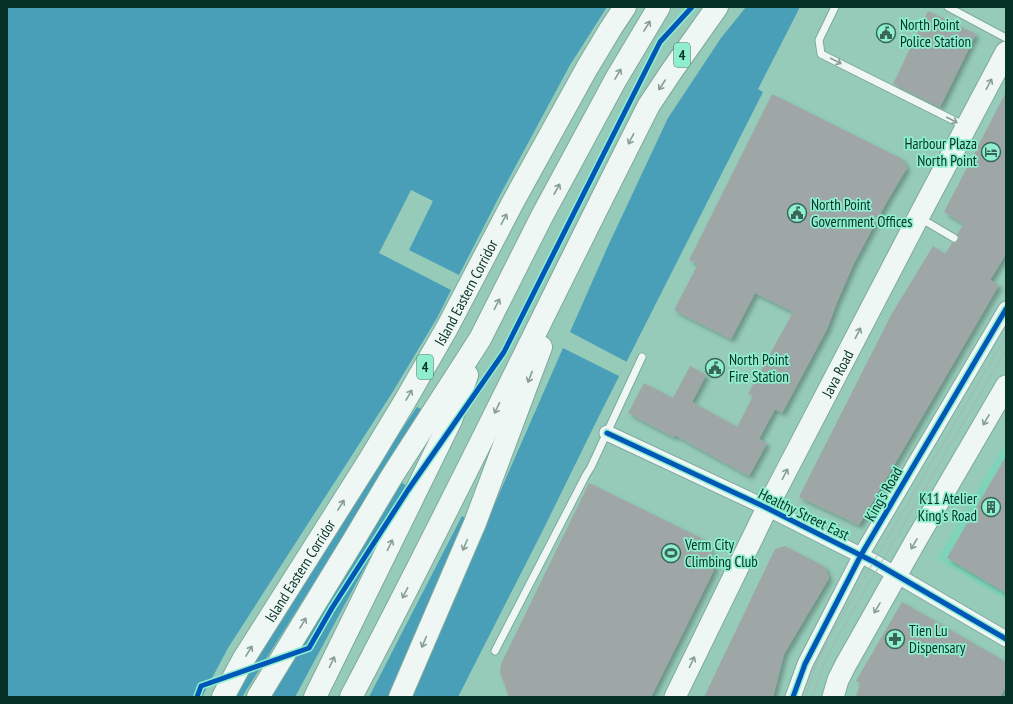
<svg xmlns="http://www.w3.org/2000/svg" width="1013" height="704" font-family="'PT Sans Narrow',sans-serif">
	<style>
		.built { fill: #7fd3b8 }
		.water { fill: #489fb7 }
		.pier { fill: #96cbb9 }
		.building { fill: #9fa7a6; filter: url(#shadow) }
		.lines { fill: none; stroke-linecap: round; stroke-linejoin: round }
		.lane-casing { stroke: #7fa99c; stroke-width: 9 }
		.street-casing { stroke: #7fa99c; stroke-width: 17 }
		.secondary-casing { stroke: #7fa99c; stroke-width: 23 }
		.highway-casing { stroke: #7fa99c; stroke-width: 24 }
		.lane { stroke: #eff7f4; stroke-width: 7 }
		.street { stroke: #eff7f4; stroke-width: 15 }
		.secondary { stroke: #eff7f4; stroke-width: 21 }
		.highway { stroke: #eff7f4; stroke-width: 22 }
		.tram { stroke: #a9b7b2; stroke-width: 1 }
		.cycleway-casing { stroke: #8eeece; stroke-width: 8 }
		.cycleway { stroke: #0057b8; stroke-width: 5 }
		.oneway { stroke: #869e97 }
		.labels { text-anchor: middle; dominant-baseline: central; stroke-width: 3.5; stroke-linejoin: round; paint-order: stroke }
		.shield { fill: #8eeece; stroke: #2e6a58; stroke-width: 1 }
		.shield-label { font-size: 14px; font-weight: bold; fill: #053126 }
		.poi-label { font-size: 15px; fill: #053126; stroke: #8eeece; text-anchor: start }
		.street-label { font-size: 15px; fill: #053126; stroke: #8eeece }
	</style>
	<defs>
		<filter id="shadow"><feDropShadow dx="3.5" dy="3.5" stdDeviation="2" flood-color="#0004"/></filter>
	</defs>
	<rect width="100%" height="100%" fill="#96cbb9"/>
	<!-- built -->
	<polygon class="built" points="1006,442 1006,600 937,559"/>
	<!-- water -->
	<polygon class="water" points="7,7 800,7 758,89 763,92 600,414 543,530 458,697 7,697"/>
	<!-- pier -->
	<polygon class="pier" points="607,7 746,7 721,38 668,118 608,246 570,332 627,362 619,376 563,348 410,697 389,697 468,520 462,516 369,697 295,697 408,487 401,482 363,543 270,697 242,697 423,410 417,407 377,466 252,661 233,697 202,697 228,648 392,393 437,318 451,290 379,253 411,190 433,201 409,250 459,275 499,197 570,65"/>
	<!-- building -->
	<g class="building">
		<polygon points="928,11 976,34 940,107 893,84"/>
		<polygon points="1006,92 1006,254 990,280 999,285 859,525 799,497 891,315 933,246 945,254 952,243 956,242 958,240 959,238 957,234 964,224 944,212"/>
		<polygon points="772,94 902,159 907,168 886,203 854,263 837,302 827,329 782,413 775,409 759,439 767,443 749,476 675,435 674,437 628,413 644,383 673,398 690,366 706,375 692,402 737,427 753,396 748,394 793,312 755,293 731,339 674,310 698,264 689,260"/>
		<polygon points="1006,456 1006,593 947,558"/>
		<polygon points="589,483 701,538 710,549 715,559 714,570 651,697 509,697 500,672 501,664"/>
		<polygon points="785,546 825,567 829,578 784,654 773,697 704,697 775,549"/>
		<polygon points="902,602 1006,662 1006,687 1000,697 856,697 860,683 856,681"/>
	</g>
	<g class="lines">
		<!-- lane casing -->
		<g class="lane-casing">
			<g id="lane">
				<polyline points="835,7 819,40 821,54 965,126"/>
				<polyline points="948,7 1006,38"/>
				<polyline points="920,218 954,238"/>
				<polyline points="495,651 586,475 591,467 642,357"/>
			</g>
		</g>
		<!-- street casing -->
		<g class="street-casing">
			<g id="street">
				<polyline points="607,433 767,508 874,562 1006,639"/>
				<polyline points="793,697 805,664 861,555 1006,309"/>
			</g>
		</g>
		<!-- secondary casing -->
		<g class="secondary-casing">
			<g id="secondary">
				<path id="s1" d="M675,697L767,508L919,216L1006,52"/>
				<polyline points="833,697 838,680 845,666 915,542 1006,386"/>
			</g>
		</g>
		<!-- highway casing -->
		<g class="highway-casing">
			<g id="highway">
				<path id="s2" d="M223,697L243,660L370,459L405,401L447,328L513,202L587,68L611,28L625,7"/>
				<polyline points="258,697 355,538 392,476 480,339 542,216 616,79 659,7"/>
				<polyline points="315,697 451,420 467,375"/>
				<path d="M351,697C454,502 549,302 649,105L671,72L717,7"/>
				<polyline points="400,697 475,523 541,347"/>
			</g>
		</g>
		<!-- lane -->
		<use href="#lane" class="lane"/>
		<!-- street -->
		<use href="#street" class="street"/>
		<!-- secondary -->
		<use href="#secondary" class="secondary"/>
		<!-- highway -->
		<use href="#highway" class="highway"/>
		<!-- tram -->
		<g class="tram">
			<path d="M805,697C811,677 819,657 829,638L1006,336"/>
			<polyline points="812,697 824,663 837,638 1006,350"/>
		</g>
		<!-- cycleway casing -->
		<g class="cycleway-casing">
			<g id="cycleway">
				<polyline points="607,433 767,508 874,562 1006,639"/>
				<polyline points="197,697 201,686 309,648 332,608 408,490 504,352 660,42 692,7"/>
				<polyline points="793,697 805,664 861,555 1006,309"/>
			</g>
		</g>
		<!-- cycleway -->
		<use href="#cycleway" class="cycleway"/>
	</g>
	<!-- one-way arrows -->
	<defs><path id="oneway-shaft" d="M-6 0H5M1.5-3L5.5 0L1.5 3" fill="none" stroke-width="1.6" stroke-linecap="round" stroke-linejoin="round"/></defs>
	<g class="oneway">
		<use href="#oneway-shaft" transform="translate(647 26) rotate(-58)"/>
		<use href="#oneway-shaft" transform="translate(836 61) rotate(27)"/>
		<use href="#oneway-shaft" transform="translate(618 74) rotate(-60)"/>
		<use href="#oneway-shaft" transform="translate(989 84) rotate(-62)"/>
		<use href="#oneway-shaft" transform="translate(662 85) rotate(123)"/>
		<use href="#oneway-shaft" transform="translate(952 120) rotate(27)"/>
		<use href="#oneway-shaft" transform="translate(631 139) rotate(117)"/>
		<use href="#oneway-shaft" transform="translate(557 189) rotate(-61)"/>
		<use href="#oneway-shaft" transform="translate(504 219) rotate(-62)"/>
		<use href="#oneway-shaft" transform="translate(497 304) rotate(-63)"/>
		<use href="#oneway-shaft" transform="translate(858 333) rotate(-63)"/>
		<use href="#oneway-shaft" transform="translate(530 377) rotate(111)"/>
		<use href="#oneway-shaft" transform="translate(409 395) rotate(-60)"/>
		<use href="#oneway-shaft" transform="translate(497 408) rotate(116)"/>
		<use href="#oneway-shaft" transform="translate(986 420) rotate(120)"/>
		<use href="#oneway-shaft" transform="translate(785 474) rotate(-63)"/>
		<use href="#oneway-shaft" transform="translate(341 505) rotate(-58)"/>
		<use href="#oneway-shaft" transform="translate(914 544) rotate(120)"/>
		<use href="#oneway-shaft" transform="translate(390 545) rotate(-64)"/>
		<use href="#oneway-shaft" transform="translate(465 545) rotate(113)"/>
		<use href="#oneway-shaft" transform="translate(405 593) rotate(117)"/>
		<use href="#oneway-shaft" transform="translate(877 608) rotate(120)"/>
		<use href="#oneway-shaft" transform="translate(303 623) rotate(-59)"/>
		<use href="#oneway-shaft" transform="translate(424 642) rotate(113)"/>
		<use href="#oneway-shaft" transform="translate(249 651) rotate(-58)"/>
		<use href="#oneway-shaft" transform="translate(332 662) rotate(-64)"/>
		<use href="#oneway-shaft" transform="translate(692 662) rotate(-64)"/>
	</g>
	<!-- icons -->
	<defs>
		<g id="civic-ring" transform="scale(1)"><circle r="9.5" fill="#8eeece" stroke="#386759" stroke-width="1.5"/><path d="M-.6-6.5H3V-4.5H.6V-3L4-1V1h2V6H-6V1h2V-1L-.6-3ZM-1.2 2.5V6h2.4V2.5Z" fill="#386759"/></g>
		<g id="hotel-ring" transform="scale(1)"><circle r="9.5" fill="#8eeece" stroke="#386759" stroke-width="1.5"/><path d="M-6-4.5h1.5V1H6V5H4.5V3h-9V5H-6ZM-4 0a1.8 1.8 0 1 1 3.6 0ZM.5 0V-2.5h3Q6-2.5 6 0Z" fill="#386759"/></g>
		<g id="building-ring" transform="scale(1)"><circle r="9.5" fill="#8eeece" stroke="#386759" stroke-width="1.5"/><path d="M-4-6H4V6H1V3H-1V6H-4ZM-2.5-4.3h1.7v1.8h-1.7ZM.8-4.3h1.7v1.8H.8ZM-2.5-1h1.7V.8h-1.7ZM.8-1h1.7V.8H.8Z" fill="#386759"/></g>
		<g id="stadium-ring" transform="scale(1)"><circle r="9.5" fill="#8eeece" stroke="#386759" stroke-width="1.5"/><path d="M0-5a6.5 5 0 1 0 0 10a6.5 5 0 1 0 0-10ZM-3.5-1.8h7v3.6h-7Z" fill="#386759"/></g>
		<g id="pharmacy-ring" transform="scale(1)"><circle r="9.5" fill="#8eeece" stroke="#386759" stroke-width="1.5"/><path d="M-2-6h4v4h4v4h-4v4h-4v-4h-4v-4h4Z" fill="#386759"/></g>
	</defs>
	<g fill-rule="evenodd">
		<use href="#civic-ring" x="886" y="33"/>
		<use href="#hotel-ring" x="991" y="152"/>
		<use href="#civic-ring" x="797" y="213"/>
		<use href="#civic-ring" x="715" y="368"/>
		<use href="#building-ring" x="991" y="507"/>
		<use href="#stadium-ring" x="671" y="553"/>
		<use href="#pharmacy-ring" x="895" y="639"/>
	</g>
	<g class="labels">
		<!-- shield labels -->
		<g class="shield">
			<rect x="674" y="43" width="16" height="24" rx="3"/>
			<rect x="417" y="355" width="16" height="24" rx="3"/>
		</g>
		<g class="shield-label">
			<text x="682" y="55">4</text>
			<text x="425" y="367">4</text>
		</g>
		<!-- poi labels -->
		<g class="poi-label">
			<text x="900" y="24">North Point<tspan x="900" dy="17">Police Station</tspan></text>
			<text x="977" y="143" text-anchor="end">Harbour Plaza<tspan x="977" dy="17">North Point</tspan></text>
			<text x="811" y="204">North Point<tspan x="811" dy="17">Government Offices</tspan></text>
			<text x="729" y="359">North Point<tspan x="729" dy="17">Fire Station</tspan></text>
			<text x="977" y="498" text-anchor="end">K11 Atelier<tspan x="977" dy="17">King’s Road</tspan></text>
			<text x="685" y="544">Verm City<tspan x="685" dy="17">Climbing Club</tspan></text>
			<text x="909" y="630">Tien Lu<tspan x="909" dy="17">Dispensary</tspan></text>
		</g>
		<!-- street labels -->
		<g class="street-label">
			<text stroke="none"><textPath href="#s2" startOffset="472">Island Eastern Corridor</textPath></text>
			<text stroke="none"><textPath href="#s1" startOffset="362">Java Road</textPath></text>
			<text transform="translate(883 494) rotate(-60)">King's Road</text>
			<text transform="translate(804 514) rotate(26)">Healthy Street East</text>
			<text stroke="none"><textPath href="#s2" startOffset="148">Island Eastern Corridor</textPath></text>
		</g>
	</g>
	<!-- border -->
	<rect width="1013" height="704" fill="none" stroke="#053126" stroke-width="16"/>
</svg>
